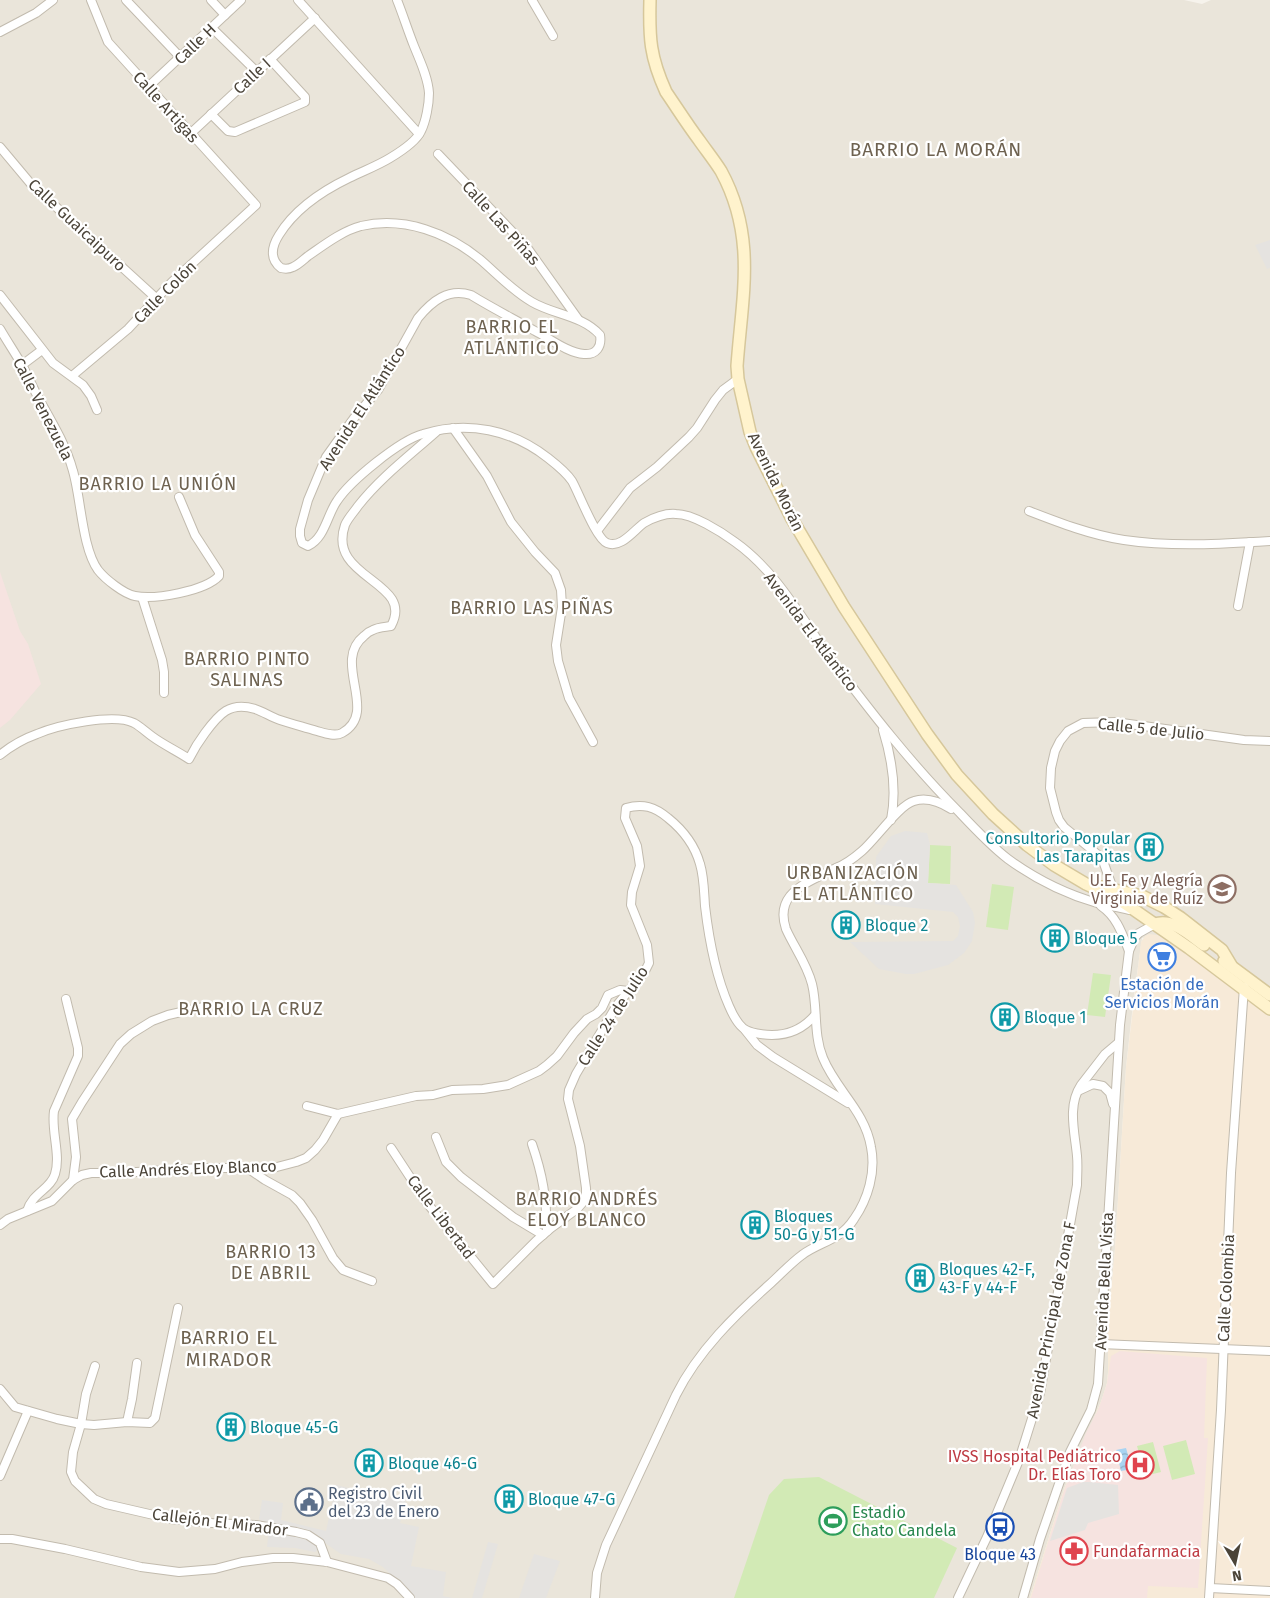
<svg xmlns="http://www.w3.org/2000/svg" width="1270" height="1598" font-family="'Fira Sans',sans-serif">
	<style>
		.residential { fill: #eae5da }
		.commercial { fill: #f7ead8 }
		.medical { fill: #f6e3e0 }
		.park { fill: #d2eab5 }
		.parking { fill: #e5e3e0 }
		.water { fill: url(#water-waves) }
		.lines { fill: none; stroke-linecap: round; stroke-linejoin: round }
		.minor-casing { stroke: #c2bbae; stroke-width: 10 }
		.secondary-casing { stroke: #d6c79b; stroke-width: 14 }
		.minor { stroke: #fff; stroke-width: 8 }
		.secondary { stroke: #fff3cd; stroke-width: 11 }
		.labels { text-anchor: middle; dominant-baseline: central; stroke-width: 4.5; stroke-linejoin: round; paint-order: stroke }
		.street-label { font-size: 16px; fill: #4b4439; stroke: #fff }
		.culture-label { font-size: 16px; fill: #0d838f; stroke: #fff; text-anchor: start }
		.education-label { font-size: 16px; fill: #785e54; stroke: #fff; text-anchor: end }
		.shop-label { font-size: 16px; fill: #366cbe; stroke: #fff }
		.health-label { font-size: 16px; fill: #be3a42; stroke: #fff; text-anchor: end }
		.service-label { font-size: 16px; fill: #4e5e75; stroke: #fff; text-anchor: start }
		.leisure-label { font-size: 16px; fill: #27864d; stroke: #fff; text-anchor: start }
		.transit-label { font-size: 16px; fill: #164399; stroke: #fff }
		.neighbourhood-label { font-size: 18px; letter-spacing: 1px; fill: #6e6250; stroke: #fff }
		.quarter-label { font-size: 19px; letter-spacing: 1px; fill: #6e6250; stroke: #fff }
	</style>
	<defs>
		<pattern id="water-waves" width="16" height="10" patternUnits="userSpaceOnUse" patternTransform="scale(1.25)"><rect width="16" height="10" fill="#a9d4f2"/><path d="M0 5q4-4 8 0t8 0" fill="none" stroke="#8caec5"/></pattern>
	</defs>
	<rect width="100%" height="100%" fill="#f6f3ec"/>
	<!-- residential -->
	<polygon class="residential" points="0,0 1184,0 1202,4 1211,0 1270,0 1270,1017 1215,973 1163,938 1157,935 1142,938 1134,995 1126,1067 1115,1248 1108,1327 1108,1372 1107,1383 1102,1399 1064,1489 1030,1598 0,1598"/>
	<!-- commercial -->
	<polygon class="commercial" points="1149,934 1157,935 1163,938 1215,973 1270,1017 1270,1598 1030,1598 1064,1489 1102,1399 1107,1383 1108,1372 1108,1327 1115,1248 1126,1067 1141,942 1145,936"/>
	<!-- medical -->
	<g class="medical">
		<polygon points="0,572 20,631 28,644 41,684 10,720 0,728"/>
		<polygon points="1120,1351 1207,1358 1204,1438 1208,1438 1198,1588 1148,1586 1147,1598 1031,1598 1064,1491 1086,1433 1099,1408 1107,1384 1111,1356"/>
	</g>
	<!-- park -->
	<g class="park">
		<polygon points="930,845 951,846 950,884 928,883"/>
		<polygon points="992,884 1014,887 1008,930 986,927"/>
		<polygon points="1093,973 1111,975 1105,1017 1087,1015"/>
		<polygon points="1186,1440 1195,1474 1172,1480 1163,1446"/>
		<polygon points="1153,1442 1161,1472 1145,1476 1137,1446"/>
		<polygon points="819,1477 957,1548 934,1598 734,1598 769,1495 784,1479"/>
	</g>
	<!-- parking -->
	<g class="parking">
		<polygon points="1270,240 1270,268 1267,269 1255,245"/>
		<polygon points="905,831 927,833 930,845 928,883 956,885 973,912 975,923 972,941 964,953 948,965 914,974 906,974 879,969 850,942 953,941 958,936 960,926 958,917 953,912 875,904 876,857 891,836"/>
		<polygon points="1083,1482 1090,1482 1118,1485 1119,1514 1088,1523 1085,1530 1050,1541 1067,1488"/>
		<polygon points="336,1485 406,1501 400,1523 419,1527 411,1566 446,1572 443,1596 453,1598 412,1598 401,1584 383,1567 369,1559 341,1554 325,1543 315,1552 295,1548 267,1547 269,1528 259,1519 262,1500 283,1503 281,1520 326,1531"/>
		<polygon points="488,1542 498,1544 482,1598 472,1598"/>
		<polygon points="534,1554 560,1561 546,1598 519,1598"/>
	</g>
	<!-- water -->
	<polygon class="water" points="1126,1448 1132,1469 1121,1471 1116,1450"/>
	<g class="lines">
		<!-- minor casing -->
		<g class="minor-casing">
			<g id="minor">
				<polyline points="126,0 181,58"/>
				<polyline points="211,0 225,15"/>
				<polyline points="298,0 419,134"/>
				<path d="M397,0C403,15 408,31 414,46C420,61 428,77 429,93C429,104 426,121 421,131C416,142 400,152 390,158C377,166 363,171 349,178C322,191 295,209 279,235C272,246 269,259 281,268C285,269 289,269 293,267C298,265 303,260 308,256C324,245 342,231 361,226C404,216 449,233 482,261C498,275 513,291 532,302C554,315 582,315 600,335C602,347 596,355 584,354C568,353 549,338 535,331C514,319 492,308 471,295C448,288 432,301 418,318L378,390L354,418L326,457L308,500L300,529V536L302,543L308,546C325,538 327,515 337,501C350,481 400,440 423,434C468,420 512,430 548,458C557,465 566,472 572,481C579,493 596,539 607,543C621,549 634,530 644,523C653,518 665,513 676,514C693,514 720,531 735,542C776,571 800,616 829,656C870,711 912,765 960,813C975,829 991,846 1008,859C1034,878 1066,894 1097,903C1108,906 1119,907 1129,910"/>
				<polyline points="532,0 553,36"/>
				<polyline points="212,28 256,71"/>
				<polyline points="0,32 36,13 53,0"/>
				<polyline points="148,87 241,0"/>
				<polyline points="211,114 228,131 235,132 305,102 305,97 270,59"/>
				<polyline points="190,134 315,18"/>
				<polyline points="0,147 31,184 157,299"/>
				<polyline points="438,154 526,246 578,319"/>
				<polyline points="0,295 53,363 83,385 91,396 97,410"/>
				<path d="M0,329C7,341 15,353 22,365C28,376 33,388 39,399C52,422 66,445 73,471C81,498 82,548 98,570C105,579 124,594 135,596C155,600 205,591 219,576V572L195,535L179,497"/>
				<polyline points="22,365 42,350"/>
				<polyline points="72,376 128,329 172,282 256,205 108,42 91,0"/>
				<polyline points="453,428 487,476 511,522 535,552 555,573 561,590 562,607 556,645 558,661 569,698 593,742"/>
				<path d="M1029,511C1060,523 1091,535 1124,540C1171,547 1223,544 1270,541"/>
				<polyline points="597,531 630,488 657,467 689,437 697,428 715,400 723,390 738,379"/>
				<polyline points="142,597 162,660 164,672 164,693"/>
				<polyline points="1238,606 1250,542"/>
				<path d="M883,730C892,759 897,790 891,820"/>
				<path d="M0,755C11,746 23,739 37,734C58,725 114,713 134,723C141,727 146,732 153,737C164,745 177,751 189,759C194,749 199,741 205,733C219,714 230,701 255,709C264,712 271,717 280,720C292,724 304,727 317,731C324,733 335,737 342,733C380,712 331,662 364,636C366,634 370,631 373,630C378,627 386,627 391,626C416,581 326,579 345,525C348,518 354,512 358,506C380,478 409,456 436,432"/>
				<polyline points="1113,889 1102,858 1064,827 1059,820 1056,812 1050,788 1051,768 1055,751 1060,741 1068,731 1083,723 1115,722 1244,740 1270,741"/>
				<path d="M1101,906C1117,917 1122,933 1129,951"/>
				<polyline points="745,1030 757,1045 773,1057 848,1103"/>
				<polyline points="1080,1090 1093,1084 1103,1086 1110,1093 1113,1104"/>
				<polyline points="307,1106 338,1114 416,1096 433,1095 452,1090 483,1089 508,1085 539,1071 547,1065 557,1056 574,1033 587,1019 596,1014 602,1008 608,995 620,990 628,991"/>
				<polyline points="436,1137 446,1162 461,1177 513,1217 543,1235"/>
				<path d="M532,1144C543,1176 546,1196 547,1231"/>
				<path d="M391,1148L427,1203L493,1284L536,1241L551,1228L577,1209L584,1201L586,1196V1188L580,1146L568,1099L569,1090L576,1074L617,1005L645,971L649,963L647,945L631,905L632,892L640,866L637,846L625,818L626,808C643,803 655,807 668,818C683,830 695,846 700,864C704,877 704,892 705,906C709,940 715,974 729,1006C732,1013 737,1023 743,1028C749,1033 764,1035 772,1035C789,1035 804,1028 815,1015"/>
				<polyline points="246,1167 265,1180 292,1195 300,1203 312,1220 333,1258 343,1270 372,1281"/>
				<polyline points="73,1180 76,1157 72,1119 82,1102 120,1044 131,1034 152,1021 168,1015 208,1006"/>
				<path d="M27,1211C32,1193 51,1189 55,1174C61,1155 51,1131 54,1111L78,1056V1048L66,999"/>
				<polyline points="0,1225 8,1219 52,1201 73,1180 82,1175 91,1173 121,1173 199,1168 273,1168 296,1162 306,1158 315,1150 323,1140 338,1114"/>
				<polyline points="1100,1344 1270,1351"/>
				<polyline points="95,1366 86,1394 81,1424 73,1452 71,1472 75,1481 94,1499 106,1504 171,1519 212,1523 256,1525 296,1532 308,1535 320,1543 327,1562"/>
				<polyline points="0,1389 15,1407 57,1419 81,1424 94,1425 127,1422 150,1423 155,1418 178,1308"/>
				<polyline points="127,1422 132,1399 137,1363"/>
				<polyline points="0,1476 28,1411"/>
				<polyline points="0,1539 12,1539 65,1549 141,1567 179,1572 215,1569 242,1562 273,1558 293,1558 327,1562 388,1578 397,1584 410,1598"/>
				<polyline points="1210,1588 1270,1591"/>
				<path d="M595,1598L597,1573L606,1545L676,1395C698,1351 735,1315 771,1283C781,1274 791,1263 802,1255C819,1242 840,1241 854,1219C868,1199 876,1172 871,1147C865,1111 836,1090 823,1058C813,1034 818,1008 812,984C807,964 794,947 786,929C782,917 782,906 790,896C801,883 821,876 836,868C846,864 854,858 862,851C876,839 899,805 914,801C927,797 940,802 951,809"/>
				<path d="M958,1598L987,1537L1019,1460L1040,1393L1077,1185C1077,1175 1078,1166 1077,1156C1075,1133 1067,1106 1081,1085L1105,1054L1118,1043"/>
				<polyline points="1023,1598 1040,1539 1070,1452 1091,1410 1098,1384 1120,1025 1129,951 1135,937 1139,933 1155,924"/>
				<polyline points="1209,1598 1221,1410 1231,1173 1244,987"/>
			</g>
		</g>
		<!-- secondary casing -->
		<g class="secondary-casing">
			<g id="secondary">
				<path d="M650,0C649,38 650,57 666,92C677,108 687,124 699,140C706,150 714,160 721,171C757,237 742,296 737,366L738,379L750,432L756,447L792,519L844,607L927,734L957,775L993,814L1027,845L1054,865L1086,884L1118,899L1130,907L1189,948L1270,1009"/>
				<polyline points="1102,887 1142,896 1164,907 1181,918 1222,950 1231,965"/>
				<path d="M1155,924C1173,918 1190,935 1204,945"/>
				<polyline points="1224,961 1270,995"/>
			</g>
		</g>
		<!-- minor -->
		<use href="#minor" class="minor"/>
		<!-- secondary -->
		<use href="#secondary" class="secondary"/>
	</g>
	<!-- icons -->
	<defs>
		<g id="building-ring" transform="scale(1.4375)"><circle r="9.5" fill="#fff" stroke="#0f9aa8" stroke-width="1.5"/><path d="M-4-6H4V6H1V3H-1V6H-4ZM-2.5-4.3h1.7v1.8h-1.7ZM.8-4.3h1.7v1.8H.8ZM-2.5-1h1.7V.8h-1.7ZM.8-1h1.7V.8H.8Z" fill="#0f9aa8"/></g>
		<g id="school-ring" transform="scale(1.4375)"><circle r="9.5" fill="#fff" stroke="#8d6e63" stroke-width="1.5"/><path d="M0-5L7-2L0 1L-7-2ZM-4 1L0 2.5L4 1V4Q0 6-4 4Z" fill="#8d6e63"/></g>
		<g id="supermarket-ring" transform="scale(1.4375)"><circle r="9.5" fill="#fff" stroke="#3f7fe0" stroke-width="1.5"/><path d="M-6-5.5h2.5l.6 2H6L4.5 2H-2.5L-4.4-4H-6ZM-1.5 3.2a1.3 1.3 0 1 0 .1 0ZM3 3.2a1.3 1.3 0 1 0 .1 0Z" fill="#3f7fe0"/></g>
		<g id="hospital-ring" transform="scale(1.4375)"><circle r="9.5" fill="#fff" stroke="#e0444e" stroke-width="1.5"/><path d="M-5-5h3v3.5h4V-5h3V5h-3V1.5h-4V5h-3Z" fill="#e0444e"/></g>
		<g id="civic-ring" transform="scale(1.4375)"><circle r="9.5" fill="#fff" stroke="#5c6f8a" stroke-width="1.5"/><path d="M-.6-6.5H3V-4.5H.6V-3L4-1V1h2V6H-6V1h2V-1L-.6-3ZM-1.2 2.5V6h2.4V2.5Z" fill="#5c6f8a"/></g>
		<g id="stadium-ring" transform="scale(1.4375)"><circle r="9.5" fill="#fff" stroke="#2e9e5b" stroke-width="1.5"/><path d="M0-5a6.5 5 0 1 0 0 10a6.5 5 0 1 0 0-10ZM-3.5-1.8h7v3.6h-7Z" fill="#2e9e5b"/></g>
		<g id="bus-ring" transform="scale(1.4375)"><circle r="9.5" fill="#fff" stroke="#1a4fb4" stroke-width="1.5"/><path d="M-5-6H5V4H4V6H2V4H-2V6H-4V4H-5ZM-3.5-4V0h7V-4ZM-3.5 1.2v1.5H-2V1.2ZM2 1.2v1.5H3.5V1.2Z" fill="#1a4fb4"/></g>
		<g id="pharmacy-ring" transform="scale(1.4375)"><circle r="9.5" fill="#fff" stroke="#e0444e" stroke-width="1.5"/><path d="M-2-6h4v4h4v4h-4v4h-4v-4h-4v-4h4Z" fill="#e0444e"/></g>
	</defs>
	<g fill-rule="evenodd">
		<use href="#building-ring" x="1149" y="847"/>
		<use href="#school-ring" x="1222" y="889"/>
		<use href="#building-ring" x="846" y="925"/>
		<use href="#building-ring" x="1055" y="938"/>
		<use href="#supermarket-ring" x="1162" y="957"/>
		<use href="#building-ring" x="1005" y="1017"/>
		<use href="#building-ring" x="755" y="1225"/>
		<use href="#building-ring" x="920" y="1278"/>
		<use href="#building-ring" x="231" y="1427"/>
		<use href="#building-ring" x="369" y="1463"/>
		<use href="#hospital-ring" x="1140" y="1465"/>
		<use href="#building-ring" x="509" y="1499"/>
		<use href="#civic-ring" x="309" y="1502"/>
		<use href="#stadium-ring" x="833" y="1521"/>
		<use href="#bus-ring" x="1000" y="1527"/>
		<use href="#pharmacy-ring" x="1074" y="1551"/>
	</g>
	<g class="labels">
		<!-- street labels -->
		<g class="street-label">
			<text transform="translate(195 44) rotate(-44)">Calle H</text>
			<text transform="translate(252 76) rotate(-43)">Calle I</text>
			<text transform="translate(166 107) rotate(48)">Calle Artigas</text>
			<text transform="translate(501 223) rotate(48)">Calle Las Piñas</text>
			<text transform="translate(77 225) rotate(43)">Calle Guaicaipuro</text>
			<text transform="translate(165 292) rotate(-45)">Calle Colón</text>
			<text transform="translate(362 408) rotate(-57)">Avenida El Atlántico</text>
			<text transform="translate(43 409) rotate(63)">Calle Venezuela</text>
			<text transform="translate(776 482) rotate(64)">Avenida Morán</text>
			<text transform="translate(811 632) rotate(53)">Avenida El Atlántico</text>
			<text transform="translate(1151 729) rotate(6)">Calle 5 de Julio</text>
			<text transform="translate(613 1016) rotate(-57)">Calle 24 de Julio</text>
			<text transform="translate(188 1169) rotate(-2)">Calle Andrés Eloy Blanco</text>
			<text transform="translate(441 1217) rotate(53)">Calle Libertad</text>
			<text transform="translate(1104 1281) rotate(-87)">Avenida Bella Vista</text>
			<text transform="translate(1226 1288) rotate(-87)">Calle Colombia</text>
			<text transform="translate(1051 1320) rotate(-79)">Avenida Principal de Zona F</text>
			<text transform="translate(220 1522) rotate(7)">Callejón El Mirador</text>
		</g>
		<!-- culture labels -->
		<g class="culture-label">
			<text x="1130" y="838" text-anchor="end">Consultorio Popular<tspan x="1130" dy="18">Las Tarapitas</tspan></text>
			<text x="865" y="925">Bloque 2</text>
			<text x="1074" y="938">Bloque 5</text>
			<text x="1024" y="1017">Bloque 1</text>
			<text x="774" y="1216">Bloques<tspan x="774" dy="18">50-G y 51-G</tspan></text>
			<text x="939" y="1269">Bloques 42-F,<tspan x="939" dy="18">43-F y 44-F</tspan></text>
			<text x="250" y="1427">Bloque 45-G</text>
			<text x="388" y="1463">Bloque 46-G</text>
			<text x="528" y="1499">Bloque 47-G</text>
		</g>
		<!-- education labels -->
		<g class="education-label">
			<text x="1203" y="880">U.E. Fe y Alegría<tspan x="1203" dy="18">Virginia de Ruíz</tspan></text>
		</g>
		<!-- shop labels -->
		<g class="shop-label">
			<text x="1162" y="984">Estación de<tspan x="1162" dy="18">Servicios Morán</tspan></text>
		</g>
		<!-- health labels -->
		<g class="health-label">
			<text x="1121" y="1456">IVSS Hospital Pediátrico<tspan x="1121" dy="18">Dr. Elías Toro</tspan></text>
			<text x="1093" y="1551" text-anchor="start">Fundafarmacia</text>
		</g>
		<!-- service labels -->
		<g class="service-label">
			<text x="328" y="1493">Registro Civil<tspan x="328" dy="18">del 23 de Enero</tspan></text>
		</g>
		<!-- leisure labels -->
		<g class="leisure-label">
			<text x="852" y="1512">Estadio<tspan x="852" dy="18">Chato Candela</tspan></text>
		</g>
		<!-- transit labels -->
		<g class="transit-label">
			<text x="1000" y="1554">Bloque 43</text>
		</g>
		<!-- neighbourhood labels -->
		<g class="neighbourhood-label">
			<text x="512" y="327">BARRIO EL<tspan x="512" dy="21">ATLÁNTICO</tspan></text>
			<text x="158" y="484">BARRIO LA UNIÓN</text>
			<text x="532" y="608">BARRIO LAS PIÑAS</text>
			<text x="247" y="659">BARRIO PINTO<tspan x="247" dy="21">SALINAS</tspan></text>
			<text x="853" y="873">URBANIZACIÓN<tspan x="853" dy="21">EL ATLÁNTICO</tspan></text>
			<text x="251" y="1009">BARRIO LA CRUZ</text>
			<text x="587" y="1199">BARRIO ANDRÉS<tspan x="587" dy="21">ELOY BLANCO</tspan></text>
			<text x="271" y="1252">BARRIO 13<tspan x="271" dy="21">DE ABRIL</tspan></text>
		</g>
		<!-- quarter labels -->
		<g class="quarter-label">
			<text x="936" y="149">BARRIO LA MORÁN</text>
			<text x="229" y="1337">BARRIO EL<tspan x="229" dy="22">MIRADOR</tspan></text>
		</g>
	</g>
	<!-- north arrow -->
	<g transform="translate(1235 1563) rotate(171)" stroke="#ffffff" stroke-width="4" paint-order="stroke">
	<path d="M0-4L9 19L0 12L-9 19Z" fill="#4b4439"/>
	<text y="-8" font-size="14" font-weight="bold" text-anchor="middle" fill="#4b4439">N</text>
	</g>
</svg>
